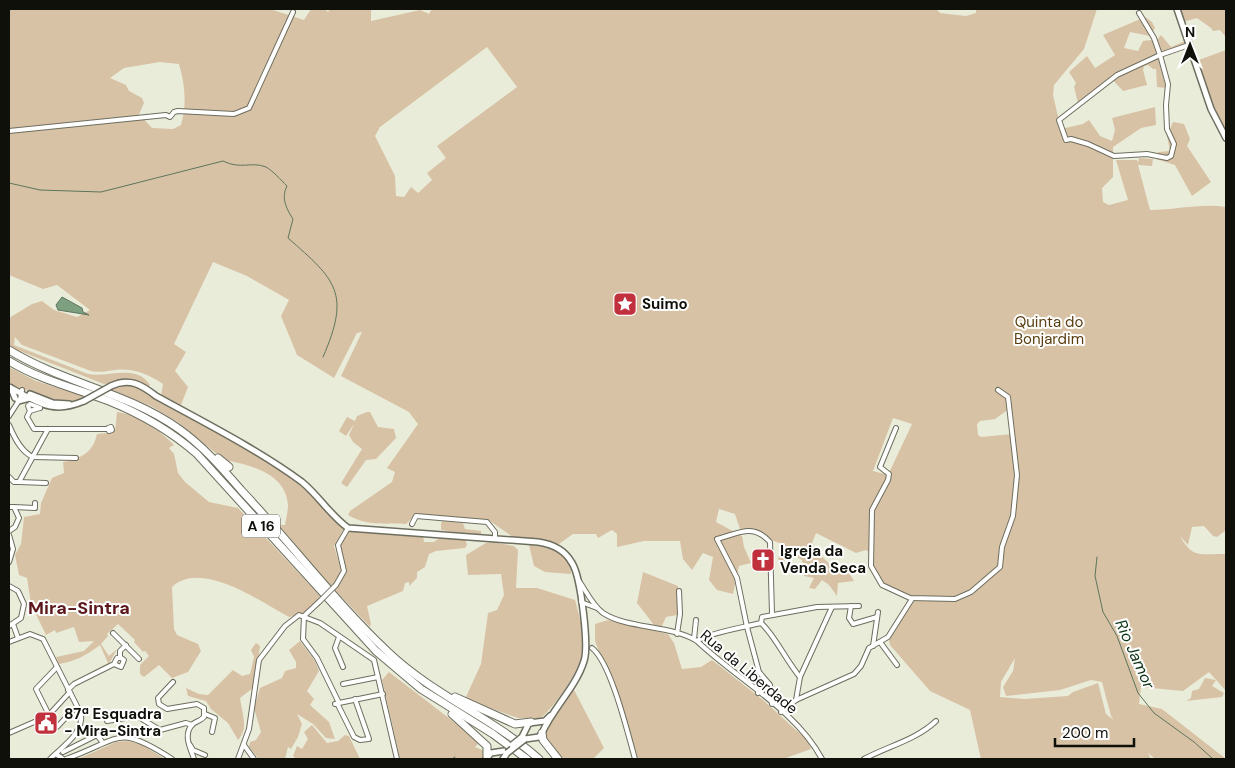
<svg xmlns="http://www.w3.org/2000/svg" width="1235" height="768" font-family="'DM Sans',sans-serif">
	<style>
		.green { fill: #d8c2a5; fill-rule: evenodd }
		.water { fill: #7da080; stroke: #5c755d }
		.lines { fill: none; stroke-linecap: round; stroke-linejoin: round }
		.stream { stroke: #5c755d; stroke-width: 1 }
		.minor-casing { stroke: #6d6e5f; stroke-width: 6 }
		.major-casing { stroke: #6d6e5f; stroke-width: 8 }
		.highway-casing { stroke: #6d6e5f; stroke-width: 9 }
		.minor { stroke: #fff; stroke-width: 4 }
		.major { stroke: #fff; stroke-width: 5 }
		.highway { stroke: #fff; stroke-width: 7 }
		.minor-bridge-casing { stroke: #6d6e5f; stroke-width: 6; stroke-linecap: butt }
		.major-bridge-casing { stroke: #6d6e5f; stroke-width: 8; stroke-linecap: butt }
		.minor-bridge { stroke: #fff; stroke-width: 4 }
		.major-bridge { stroke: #fff; stroke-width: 5 }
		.labels { text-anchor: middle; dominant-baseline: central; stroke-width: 4; stroke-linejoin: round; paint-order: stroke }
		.shield { fill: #fff; stroke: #585854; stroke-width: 1 }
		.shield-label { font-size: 14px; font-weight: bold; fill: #10100a }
		.poi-label { font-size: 15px; font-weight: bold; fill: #10100a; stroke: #fff; text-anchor: start }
		.park-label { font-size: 15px; fill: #5a3d0f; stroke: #fff }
		.street-label { font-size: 15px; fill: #10100a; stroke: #fff }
		.water-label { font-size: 16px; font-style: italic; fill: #0a3313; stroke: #fff }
		.quarter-label { font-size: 18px; font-weight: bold; fill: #5c171b; stroke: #fff }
	</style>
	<rect width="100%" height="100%" fill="#eaecda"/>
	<!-- green -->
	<g class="green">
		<path d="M9,9H270L304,20L311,9H325L328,12L330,9H371V21L420,10L429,14L432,9H936L940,13L966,16L976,13V9H1097L1084,49L1054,85L1053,95L1061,129L1083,124L1089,120L1100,136L1112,141L1115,130L1112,118L1155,107L1156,125L1141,128L1113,147V177L1102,188L1103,202L1109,205L1128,200L1116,160H1137L1138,163L1139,158L1153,159L1152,166L1138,165L1150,210C1176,210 1201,203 1226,207V530L1217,537L1213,536L1204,526L1192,527L1188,545L1180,536C1193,560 1201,553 1226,554V691L1209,672L1183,691L1141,687L1139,704L1162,709L1226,759H1155L1148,753L1151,759H981L970,710L930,691L890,645L889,640L914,601L920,596L913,598L883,585L872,569L873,550L871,554L866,550L856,553L816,533L812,543C820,557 834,570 849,573L854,581L838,583L837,596L829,585L822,580L815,589L809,588L814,578L804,576L802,560L795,556L790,560L786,559L782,563L778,559L783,544C762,540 770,526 741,532L735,514L719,509L716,522L742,536L744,547L751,563L739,566L733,594L717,590L709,580L713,557L703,553L692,570L683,559L680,541H644L617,547V534L612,530L598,538L596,534H573L559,544L513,537L490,521L415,515L406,524C386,523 366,526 348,515L350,511L392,482L395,472L387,468L418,424L409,412L341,376L362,332L357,333L334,378L297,355L281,316L289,300L247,276L213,262L174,344L186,352L175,371L188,387L181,405L161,396L163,384C148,374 133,368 115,370C106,371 100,373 91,371L22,345L15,337L14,345L88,374C107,378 137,363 150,385L148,387L131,380L104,384L12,348L9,345V318L32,304L42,301L54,310L77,317L90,310L57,285L43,289L9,275ZM487,47L517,87L437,146L446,158L427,173L432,180L418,193L411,187L404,197L396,196L395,176L375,136L380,127ZM160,62L179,64C185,85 187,104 181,125L173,129L152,128L139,114L144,103L142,98L129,91L126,85L110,78L124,68ZM1009,409L1013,434L981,437L978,435L977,424L980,421L995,419ZM893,418L912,424L888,475L873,471ZM1015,658L1013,671L1003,687L1006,696L1060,690L1091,680L1102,682L1111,716L1114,720L1106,714L1098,683L1073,692L1068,696L1024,699L1000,697L1001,682Z"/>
		<polygon points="1179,9 1226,9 1226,37 1220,30 1213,31 1211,28 1197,18 1183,22"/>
		<polygon points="1145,17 1152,22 1155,28 1150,36 1130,32 1124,48 1138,51 1143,41 1158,39 1161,35 1171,47 1185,41 1184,45 1157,55 1166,88 1157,87 1156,69 1153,69 1148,65 1144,66 1143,70 1147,85 1123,91 1111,78 1078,103 1074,87 1076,83 1069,72 1087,56 1095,68 1115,55 1103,35"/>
		<polygon points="1226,50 1226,127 1224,128 1213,106 1196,61"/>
		<polygon points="1173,122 1184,124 1190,139 1187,146 1211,182 1192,196 1175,165 1156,159 1158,152 1170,151 1167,136"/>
		<path d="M9,367L36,381L83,396C69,414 26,390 9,383Z"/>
		<path d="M127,384L143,390C159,405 184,414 203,425C254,453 306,482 344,528L334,546L342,573L331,587L282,529L280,525H285C286,519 288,511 288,505C286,475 254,466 230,461L229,464L179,423L151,406L111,390L118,385Z"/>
		<path d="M117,412C136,414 161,431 174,445L169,448L174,454L178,473L185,482L209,502L238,508L321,597L304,613L289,617C261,602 201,559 172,587L174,629L177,635L198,644L201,651L188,672L172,678L159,665L144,677L140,674V665L149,656L145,651L143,652L134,642L135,640L118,624L107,634L108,636L101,644L109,656L117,649L109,664L82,677L108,663L100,645C87,655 76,661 59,664L56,657L84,651L94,641L79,642L74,627L56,633L55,630L46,635L31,604L27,578L19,575L15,555L21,544L24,517L40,514L41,503L52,478L64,473L63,462C80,459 93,453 97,434L115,432Z"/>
		<polygon points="367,412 370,412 378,427 394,429 396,438 376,459 366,460 347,487 341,483 362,449 353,442 349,435 354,424 346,436 339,431 347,417 355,421 357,416"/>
		<polygon points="443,521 463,523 465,529 481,531 481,534 466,534 441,530 441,523"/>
		<polygon points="350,531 423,536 424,542 434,542 441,537 465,538 467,545 465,548 436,551 429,554 425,567 417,572 417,578 409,586 409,582 405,583 403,591 367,606 371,624 370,627 335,590 346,573 340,545"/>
		<path d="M492,542L514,546L518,550L516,588H537L575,600C579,616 585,633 583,650C580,670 556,705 541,718H518L465,699L481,664L488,613L497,610L504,595L501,574L468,575L466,555L486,543Z"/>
		<path d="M529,545C545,545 572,554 571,574L545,572L534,566Z"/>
		<polygon points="643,572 678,586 677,615 666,617 661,628 654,625 637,603"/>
		<polygon points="608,620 668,634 674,643 682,669 701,667 712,660 763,700 808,741 811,749 783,759 638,759 595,641 595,624"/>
		<polygon points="300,641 315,661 319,671 307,691 314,699 310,705 329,722 335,739 326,738 313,724 297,714 302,724 298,737 291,749 288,747 285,759 259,759 249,747 250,742 256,740 261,732 254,708 260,688 282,678 285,671 296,668 296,662 289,650"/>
		<path d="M256,643L260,646C259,660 254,674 253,688L240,698C242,713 249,728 238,740L228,723L211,709L206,701L188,696L186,688L199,694L208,695L233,670L242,676L250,674L254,657L251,650Z"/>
		<polygon points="389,672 480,742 475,747 482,750 485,748 483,759 400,759 382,680"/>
		<polygon points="1205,678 1216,680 1212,686 1224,693 1222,697 1186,701 1191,698 1192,691 1199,689"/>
		<polygon points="572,686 604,748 593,759 561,759 545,738 547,728"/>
		<polygon points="312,725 327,743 338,741 345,735 349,736 360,759 296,759 293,756 297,746 302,749 308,739 304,732"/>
		<polygon points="126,741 139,743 165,759 78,759 116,742"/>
	</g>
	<!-- water -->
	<polygon class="water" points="62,297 82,308 83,312 89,315 58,310 56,305"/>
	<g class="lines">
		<!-- stream -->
		<g class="stream">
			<path d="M9,183L40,190L101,192L223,161C241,170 251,161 266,167C273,171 281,180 287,186C281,198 286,208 293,219L288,238C336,280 351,293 323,357"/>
			<polyline points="1097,557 1095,576 1103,612 1117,636 1138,693 1154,713 1194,742 1213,759"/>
			<polyline points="452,759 455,757"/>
		</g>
		<!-- minor casing -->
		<g class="minor-casing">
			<g id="minor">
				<polyline points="1139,13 1154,38 1160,55 1189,45"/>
				<polygon points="1160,55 1168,84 1166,105 1167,129 1174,144 1171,156 1167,158 1147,154 1114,156 1088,144 1071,139 1066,140 1059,120 1117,75"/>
				<polyline points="9,131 166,115 170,117 174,112 178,111 234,114 249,108 293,12"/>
				<polyline points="40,408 30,411 27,417 34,429 108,429"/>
				<polyline points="30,411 28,406 30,404 40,408"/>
				<polyline points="9,416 20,399 22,390"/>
				<path d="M9,425C14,437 21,452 33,457L76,458"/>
				<polygon points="111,427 112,430 109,431 108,428"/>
				<polyline points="896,428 880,467 889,474 888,480 872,510 871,566 882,585 910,598 955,599 971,592 1000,567 1002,547 1013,516 1017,475 1008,397 998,390"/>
				<polyline points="9,477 14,482 19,482 48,429"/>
				<polyline points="19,482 46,483"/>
				<polyline points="9,507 14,507 19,518 15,527 9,531"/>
				<polyline points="14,507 35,508 35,503"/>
				<polyline points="412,524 416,516 487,522 495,532 495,538"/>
				<polyline points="9,535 13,549 9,562"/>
				<path d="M579,581C586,591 593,606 603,613C627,629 671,625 697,641C738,680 795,709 822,759"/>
				<polyline points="336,585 344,571 338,545 348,528"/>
				<polyline points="9,586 18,591 24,604 21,618 9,626"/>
				<polyline points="581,602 597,608"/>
				<polyline points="851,606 849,618 853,624 877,617"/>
				<polyline points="304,616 303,639 317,658 339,703 335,704"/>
				<polyline points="304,616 319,602"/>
				<path d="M761,623C774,634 787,662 800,677"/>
				<polyline points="13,624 18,638"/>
				<polyline points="113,633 139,659"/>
				<polyline points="677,634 680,614 679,591"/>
				<polyline points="339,637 335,648 343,667"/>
				<polyline points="694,639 696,620"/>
				<path d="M697,641C708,633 745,627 761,623L762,617L817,607L859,606"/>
				<path d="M9,642L30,634L43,639L81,714C84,733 62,747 50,759"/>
				<polyline points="880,642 897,665"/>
				<polyline points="873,646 878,612"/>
				<path d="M592,648C611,663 628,734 635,759"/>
				<polyline points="120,657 120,651 126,645"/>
				<path d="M173,682L158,698L159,704L167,709L197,704L204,708V717C200,721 197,721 193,724C182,734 191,749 194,759"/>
				<polyline points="343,684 378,677"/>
				<polyline points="68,690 74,684 114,664 121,667 124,660 121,658 117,658 114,664"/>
				<polyline points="758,693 769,684"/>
				<polyline points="796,700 800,677 832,607"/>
				<polyline points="339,703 383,694"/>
				<path d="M772,704L770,685L759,672L747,627L737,578L717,539C739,533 753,523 770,542L772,614"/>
				<polyline points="338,705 354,737 360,740 369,739 355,699"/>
				<polyline points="781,712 796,700 854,674 861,666 869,648 888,637 912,599"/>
				<polyline points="205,714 215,718 212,732"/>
				<polyline points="49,715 36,689 57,667"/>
				<polyline points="48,716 52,726 57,727 73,710"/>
				<polyline points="107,721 137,716 160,730 186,723 192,725"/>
				<polyline points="9,733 48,716 69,693"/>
				<polyline points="190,745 193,750 205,755"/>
				<polyline points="244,745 254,759"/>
				<polyline points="63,752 97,735 103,743"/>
				<polyline points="56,754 63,759"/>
				<path d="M66,759C122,739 116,723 172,759"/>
				<polyline points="238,759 249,729 259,660 285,626 299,615 320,623 374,660 397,759"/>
				<path d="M864,759C888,746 916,740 936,721"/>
			</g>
		</g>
		<!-- major casing -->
		<g class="major-casing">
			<g id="major">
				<polyline points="1177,9 1211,109 1226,138"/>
				<path d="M111,386C129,377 142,385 156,396C205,423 257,449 302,482C319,496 330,515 348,528L538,542C552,544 565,550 572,563C581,577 589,646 584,661C576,687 553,708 542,733L539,737L525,739"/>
				<path d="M9,387C38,402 51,415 84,401"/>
				<polyline points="11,388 15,398"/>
				<polyline points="30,394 53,403 69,404"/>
				<polyline points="18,401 30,398"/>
				<polyline points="522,737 529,723 545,721 550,716"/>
				<polyline points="486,759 491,753 504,751"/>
				<polyline points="503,759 507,753"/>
			</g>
		</g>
		<!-- highway casing -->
		<g class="highway-casing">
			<g id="highway">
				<path d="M9,350C63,383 127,392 179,429C203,446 222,468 241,490C291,543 335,602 388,652C433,695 493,718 539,759"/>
				<path d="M9,361C40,380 75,388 109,401C141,414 171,431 197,454L376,651L421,689L493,734L527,759"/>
				<polyline points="218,458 229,467"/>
				<polyline points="455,697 515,724 531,722"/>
				<polyline points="452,714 487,746 487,757"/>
				<polyline points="542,733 543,740 558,759"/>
			</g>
		</g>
		<!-- minor -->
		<use href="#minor" class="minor"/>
		<!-- major -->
		<use href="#major" class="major"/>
		<!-- highway -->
		<use href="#highway" class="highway"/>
		<!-- minor-bridge casing -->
		<g class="minor-bridge-casing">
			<polyline id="minor-bridge" points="319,602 336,585"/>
		</g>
		<!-- major-bridge casing -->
		<g class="major-bridge-casing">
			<g id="major-bridge">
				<polyline points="84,401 111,386"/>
				<polyline points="512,745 522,737"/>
				<polyline points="507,753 525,739"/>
			</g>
		</g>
		<!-- minor-bridge -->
		<use href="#minor-bridge" class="minor-bridge"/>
		<!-- major-bridge -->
		<use href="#major-bridge" class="major-bridge"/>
	</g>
	<!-- icons -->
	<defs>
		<g id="sight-square" transform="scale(1.25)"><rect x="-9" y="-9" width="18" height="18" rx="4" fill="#c1303d" stroke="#fff"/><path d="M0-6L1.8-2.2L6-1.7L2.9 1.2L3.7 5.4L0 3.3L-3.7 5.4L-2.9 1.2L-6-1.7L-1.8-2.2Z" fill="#fff"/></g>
		<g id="church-square" transform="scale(1.25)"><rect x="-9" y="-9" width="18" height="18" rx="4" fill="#c1303d" stroke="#fff"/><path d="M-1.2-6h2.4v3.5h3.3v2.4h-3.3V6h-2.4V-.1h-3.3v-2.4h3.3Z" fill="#fff"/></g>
		<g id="civic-square" transform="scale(1.25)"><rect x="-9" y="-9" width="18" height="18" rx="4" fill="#c1303d" stroke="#fff"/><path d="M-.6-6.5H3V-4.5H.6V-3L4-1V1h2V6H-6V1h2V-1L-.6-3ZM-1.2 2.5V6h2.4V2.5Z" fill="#fff"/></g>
	</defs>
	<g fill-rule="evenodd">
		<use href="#sight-square" x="625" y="304"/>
		<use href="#church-square" x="763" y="560"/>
		<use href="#civic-square" x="46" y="723"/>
	</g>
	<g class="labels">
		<!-- shield labels -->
		<rect class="shield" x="242" y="514.5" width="38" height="23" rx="4"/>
		<g class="shield-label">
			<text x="261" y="526">A 16</text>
		</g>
		<!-- poi labels -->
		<g class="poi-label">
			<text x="642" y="304">Suimo</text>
			<text x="780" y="551">Igreja da<tspan x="780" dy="17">Venda Seca</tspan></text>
			<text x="64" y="714">87ª Esquadra<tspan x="64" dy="17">- Mira-Sintra</tspan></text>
		</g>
		<!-- park labels -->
		<g class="park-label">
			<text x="1049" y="322">Quinta do<tspan x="1049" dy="17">Bonjardim</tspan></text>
		</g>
		<!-- street labels -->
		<g class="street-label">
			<text transform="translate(749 672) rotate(40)">Rua da Liberdade</text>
		</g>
		<!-- water labels -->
		<g class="water-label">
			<text transform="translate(1135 654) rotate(66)">Rio Jamor</text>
		</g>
		<!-- quarter labels -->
		<g class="quarter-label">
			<text x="79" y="608">Mira-Sintra</text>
		</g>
	</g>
	<!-- border -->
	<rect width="1235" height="768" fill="none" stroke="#10100a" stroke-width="20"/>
	<!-- north arrow -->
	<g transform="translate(1190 45)" stroke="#ffffff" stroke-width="4" paint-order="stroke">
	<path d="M0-4L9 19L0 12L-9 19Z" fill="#10100a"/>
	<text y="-8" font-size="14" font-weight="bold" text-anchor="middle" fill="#10100a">N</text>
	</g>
	<!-- scale -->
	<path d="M1055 738v8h79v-8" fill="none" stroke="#10100a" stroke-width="2.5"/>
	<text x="1062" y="738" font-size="15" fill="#10100a" stroke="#ffffff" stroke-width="4" paint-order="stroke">200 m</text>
</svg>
